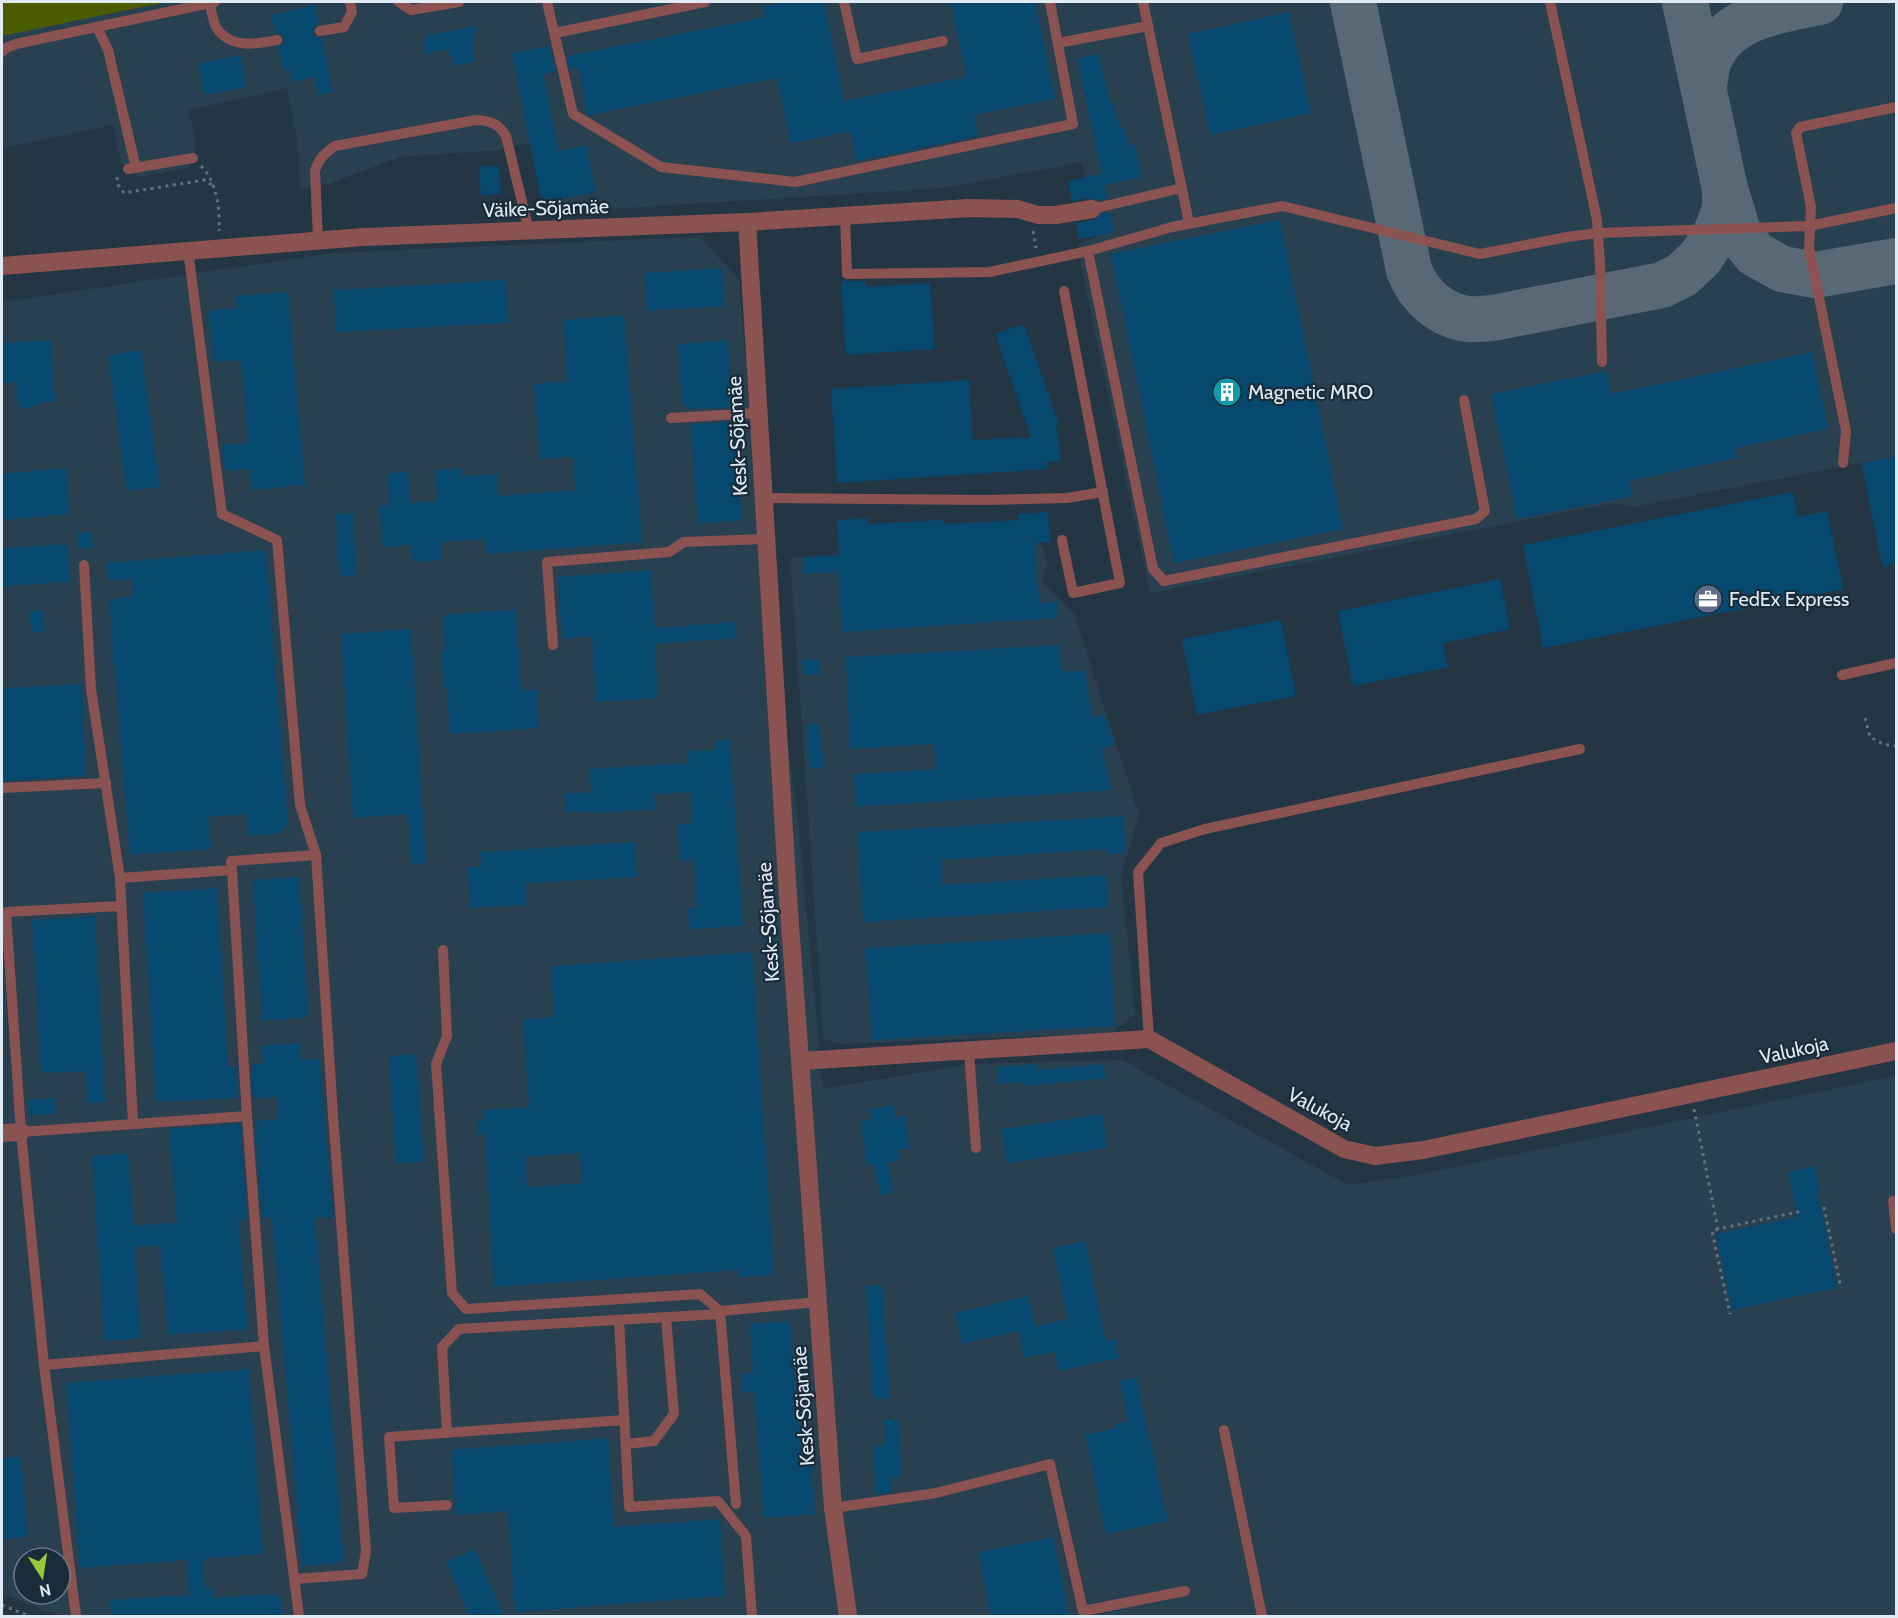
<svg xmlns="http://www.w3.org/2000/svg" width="1898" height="1618" font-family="Cabin,sans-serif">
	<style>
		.built { fill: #294051; fill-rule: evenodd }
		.green { fill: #4a5b00 }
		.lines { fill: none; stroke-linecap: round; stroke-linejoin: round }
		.taxiway { stroke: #586874; stroke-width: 46 }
		.building { fill: #06486e; fill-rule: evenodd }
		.path { stroke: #62727d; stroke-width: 3; stroke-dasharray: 3 4.5; stroke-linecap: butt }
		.lane { stroke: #8b5252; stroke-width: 10 }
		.street { stroke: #8b5252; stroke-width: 18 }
		.labels { text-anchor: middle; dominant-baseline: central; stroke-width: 4.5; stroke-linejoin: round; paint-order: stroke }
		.street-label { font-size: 20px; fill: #e0ebf4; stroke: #1a2b39 }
		.poi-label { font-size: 20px; fill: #e0ebf4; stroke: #1a2b39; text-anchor: start }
	</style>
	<rect width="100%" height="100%" fill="#243643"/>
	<!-- built -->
	<g class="built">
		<polygon points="2,2 1896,2 1896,456 1633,507 1613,503 1150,593 1077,245 1098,237 1082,162 944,188 546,213 542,203 529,143 498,150 400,157 329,184 300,189 297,139 287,88 189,110 196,148 189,168 137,177 121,162 113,125 2,148"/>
		<path d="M700,237L739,280L757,509L798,822L823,1089L969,1064L1122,1060L1348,1185L1416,1175L1896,1076V1616H59L2,1594V302L333,253ZM24,1558H60V1594H24Z"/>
		<polygon points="1020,543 1035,543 1042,546 1047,562 1042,582 1074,614 1139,815 1121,876 1135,1013 1112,1033 840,1044 824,1039 790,558"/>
	</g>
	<!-- green -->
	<polygon class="green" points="2,2 166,2 2,36"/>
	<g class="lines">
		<!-- taxiway -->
		<g class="taxiway">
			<path d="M1353,2L1409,270C1419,296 1441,316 1469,319C1476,320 1485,318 1493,318L1662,285L1682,275L1700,258L1715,236L1725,209V189L1685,2"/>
			<path d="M1704,88C1705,79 1706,68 1709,60C1727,16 1780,10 1820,2"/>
			<polyline points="1725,189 1739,234 1755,254 1782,269 1815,275 1896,261"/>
		</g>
	</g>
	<!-- building -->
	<g class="building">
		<polygon points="786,2 824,2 844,101 966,77 951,2 1035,2 1055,99 974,115 978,136 856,161 850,131 790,143 777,78 589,115 587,114 578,67 570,69 567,56 765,17 763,6"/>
		<polygon points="315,5 319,24 313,28 313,33 317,38 322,38 333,92 318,95 314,77 291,82 289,69 283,70 278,47 284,43 284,38 280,33 275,33 271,15"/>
		<polygon points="1289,12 1311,113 1210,135 1188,34"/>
		<polygon points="475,26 473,51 475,61 453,66 449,49 424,54 425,36"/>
		<polygon points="549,46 556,72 543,74 559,151 586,145 596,192 542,203 512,53"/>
		<polygon points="1099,54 1110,103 1114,102 1120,128 1124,127 1128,145 1134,144 1142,177 1104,185 1104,184 1107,198 1098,200 1090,198 1072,201 1068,181 1102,174 1077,59"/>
		<polygon points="240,55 247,87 205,95 198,64"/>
		<polygon points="499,166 501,194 481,196 479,167"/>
		<polygon points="1110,213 1114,232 1079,239 1076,223 1094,220 1102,214"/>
		<polygon points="1280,220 1343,529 1174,563 1111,254"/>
		<polygon points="722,268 724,306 647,311 644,273"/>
		<polygon points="506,280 509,323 336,332 334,290"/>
		<polygon points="841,281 866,281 866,287 930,283 935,349 846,355"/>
		<polygon points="288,292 305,485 252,490 250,469 224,471 222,445 248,443 241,360 213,362 209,311 237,308 236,296"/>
		<polygon points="624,315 642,542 486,554 485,539 441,542 442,560 413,562 411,545 383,547 379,506 389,505 387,473 408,472 410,503 437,501 435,470 461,468 462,476 497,474 498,496 575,490 573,457 540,459 534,384 567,381 563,320"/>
		<polygon points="1024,324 1059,425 1056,426 1061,460 1047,462 1047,469 837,483 831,389 969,380 973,440 1031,437 995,334"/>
		<polygon points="51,340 55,402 37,403 37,406 19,409 16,382 2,383 2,343"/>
		<polygon points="728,340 732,407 688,409 688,405 682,406 678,344"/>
		<polygon points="141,350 160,487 127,491 108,355"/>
		<polygon points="1812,352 1828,429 1735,448 1737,458 1629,481 1632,496 1517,519 1491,394 1607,371 1611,394"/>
		<polygon points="733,422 742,520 698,524 690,424"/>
		<polygon points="1896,456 1896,563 1882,566 1862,463"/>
		<polygon points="66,468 70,514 2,520 2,474"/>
		<polygon points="1793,492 1798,517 1827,511 1843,589 1543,648 1523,545"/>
		<polygon points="1048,512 1050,542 1035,543 1037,583 1040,603 1057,601 1058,618 842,632 838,572 804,574 803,557 839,555 837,520 868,518 868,524 943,520 943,524 1019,520 1018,514"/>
		<polygon points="353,513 356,575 339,576 336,514"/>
		<polygon points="77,532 92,532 93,548 78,548"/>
		<polygon points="68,544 70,582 2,586 2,548"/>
		<polygon points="266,550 288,823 281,833 248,836 246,814 208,817 211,849 130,855 109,600 133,596 131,579 108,580 106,563"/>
		<polygon points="651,570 655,628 735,622 737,638 655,644 658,698 596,702 592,636 562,639 558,577"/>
		<polygon points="1500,579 1510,629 1443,643 1448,667 1353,686 1338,611"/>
		<polygon points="516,609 521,691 537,690 539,728 450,734 447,688 444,688 441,650 445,650 443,615"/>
		<polygon points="42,610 45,631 32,633 29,612"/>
		<polygon points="1281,620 1296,696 1197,715 1182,639"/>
		<polygon points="411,629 426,863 411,864 408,814 353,818 341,634"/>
		<polygon points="1060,645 1061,671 1085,671 1092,718 1104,714 1115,744 1101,749 1112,790 856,807 854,774 936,769 934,744 850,749 846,657"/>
		<polygon points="819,659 820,674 803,675 802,660"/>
		<polygon points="82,684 86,776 2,781 2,688"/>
		<polygon points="819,724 824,767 809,768 807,725"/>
		<polygon points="730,739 743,926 689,929 688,908 697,908 694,860 680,861 677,825 692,823 690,792 654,794 655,809 592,813 592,811 566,813 564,794 591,792 590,769 688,763 687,751 716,750 715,740"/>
		<polygon points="1123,816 1126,852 1107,855 1107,849 941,860 942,885 1106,875 1108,907 863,922 858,832"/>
		<polygon points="635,842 637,877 525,883 526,905 470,908 467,867 481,867 480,852"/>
		<polygon points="299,877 308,1017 262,1021 253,880"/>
		<polygon points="217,888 228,1067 236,1066 238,1098 156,1102 143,893"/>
		<polygon points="95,916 105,1102 87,1103 86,1071 41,1073 32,920"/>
		<polygon points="1110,933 1115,1026 872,1040 865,948"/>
		<path d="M752,952L774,1275L740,1277V1270L494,1287L485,1133L478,1134L477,1120H484L483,1110L529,1107L523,1019L554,1017L551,966ZM579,1153L582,1183L527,1187L525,1157Z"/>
		<polygon points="299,1043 301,1060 319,1059 333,1217 315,1218 344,1562 302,1566 272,1217 262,1218 255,1121 278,1119 277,1097 253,1098 251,1065 263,1064 261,1046"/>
		<polygon points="416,1054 424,1162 396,1163 389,1056"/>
		<polygon points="1037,1064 1037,1070 1104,1064 1105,1078 1023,1086 1023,1082 998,1084 997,1067"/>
		<polygon points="55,1098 56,1114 29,1115 28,1100"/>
		<polygon points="893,1105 895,1118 905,1116 910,1148 898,1150 899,1161 888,1163 894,1192 880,1195 874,1165 867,1166 861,1122 871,1120 870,1109"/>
		<polygon points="1102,1114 1107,1148 1007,1163 1002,1129"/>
		<polygon points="240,1124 247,1219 238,1220 248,1329 168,1335 160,1246 135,1247 141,1338 104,1341 92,1156 128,1153 134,1226 177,1222 169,1129"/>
		<polygon points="1815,1166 1820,1192 1818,1193 1837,1288 1732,1310 1716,1234 1797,1217 1788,1172"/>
		<polygon points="1085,1241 1106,1341 1115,1339 1119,1358 1059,1371 1055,1352 1024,1358 1019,1331 962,1344 955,1313 1028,1296 1035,1326 1068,1319 1053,1248"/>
		<polygon points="882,1285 890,1398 873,1399 866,1286"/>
		<polygon points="790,1321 799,1431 808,1430 815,1514 764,1518 754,1391 742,1392 741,1374 753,1372 750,1324"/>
		<polygon points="249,1369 263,1554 203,1559 205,1589 213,1588 213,1598 268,1594 268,1596 280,1595 282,1617 111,1617 110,1600 189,1595 187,1560 80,1568 66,1383"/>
		<polygon points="1136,1377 1168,1521 1106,1534 1085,1435 1116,1428 1115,1424 1128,1421 1120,1381"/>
		<polygon points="898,1419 902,1477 891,1478 892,1492 876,1494 873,1446 885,1445 884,1420"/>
		<polygon points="608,1438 614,1527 720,1519 725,1596 515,1612 508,1511 456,1515 451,1450"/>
		<polygon points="21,1457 28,1537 2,1539 2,1458"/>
		<polygon points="1053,1537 1069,1617 991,1617 978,1552"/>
		<polygon points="475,1549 499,1605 504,1617 470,1617 446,1562"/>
	</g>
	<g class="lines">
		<!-- path -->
		<g class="path">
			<path d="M201,166C217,181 220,210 219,231"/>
			<polyline points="117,177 118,185 124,193 204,180 212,185"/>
			<polyline points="1033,231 1036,248"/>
			<polyline points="1865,718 1870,737 1883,744 1896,746"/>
			<polyline points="1694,1109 1718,1229 1802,1211"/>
			<polyline points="1824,1207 1841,1288"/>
			<polyline points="1718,1229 1712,1231 1730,1314"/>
			<polyline points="2,1605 29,1616"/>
		</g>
		<!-- lane -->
		<g class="lane">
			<polyline points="399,2 411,10 459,2"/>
			<polyline points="547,2 573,114 661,167 795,182 1073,124 1050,2"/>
			<polyline points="844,2 857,59 943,41"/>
			<polyline points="1143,2 1189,223"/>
			<polyline points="1550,2 1597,220 1600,264 1602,362"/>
			<path d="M209,3C212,11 213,24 218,30C233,49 257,44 277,40"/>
			<polyline points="97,27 108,50 136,168"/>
			<polyline points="320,31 344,27 352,12 350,2"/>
			<polyline points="555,33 705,2"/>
			<polyline points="1058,43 1148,26"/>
			<polyline points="2,52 6,48 16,44 215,2"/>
			<polyline points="128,169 193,158"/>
			<polyline points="1092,209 1182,188"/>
			<polyline points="845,216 847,274 989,272 1088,251"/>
			<path d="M318,239L315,171C319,158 324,154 335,146L476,120C491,121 498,123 506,136L529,231"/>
			<polyline points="188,250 222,514 277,540 300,805 316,855 333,1115 366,1551 362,1574 295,1579"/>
			<polyline points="1464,400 1485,511 1476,519 1164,581 1153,569 1088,251 1172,227 1282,206 1480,254 1567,237 1598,233 1809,226 1896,208"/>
			<polyline points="671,418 758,413"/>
			<polyline points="1843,463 1846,431 1809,248 1811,207 1796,133 1800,127 1896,107"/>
			<polyline points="763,498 985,500 1067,498 1103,492"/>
			<polyline points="1062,540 1073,593 1120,583 1064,291"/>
			<polyline points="84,565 91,689 120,878 133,1123"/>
			<polyline points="553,645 547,562 669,552 684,542 766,539"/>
			<polyline points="1842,675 1896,663"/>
			<polyline points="2,788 106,783"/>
			<polyline points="232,870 247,1116 264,1346 299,1616"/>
			<polyline points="120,878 232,870 231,861 316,855"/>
			<polyline points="443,950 447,1036 436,1064 452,1293 466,1309 700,1294 720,1311"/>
			<polyline points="1149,1039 1138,872 1161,843 1205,829 1580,749"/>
			<polyline points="969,1051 976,1148"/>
			<polyline points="21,1132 247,1116"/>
			<polyline points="1893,1201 1896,1229"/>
			<polyline points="619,1320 629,1507 718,1501 746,1536 752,1616"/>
			<polyline points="44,1365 264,1346"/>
			<polyline points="1224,1430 1262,1616"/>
			<polyline points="447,1433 442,1347 459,1329 720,1314"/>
			<polyline points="626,1444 654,1441 674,1414 666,1317"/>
			<polyline points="736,1504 720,1311 818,1302"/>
			<polyline points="447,1505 394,1508 389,1437 624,1420"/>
			<polyline points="833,1508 936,1493 1050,1464 1083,1611 1185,1591"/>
			<polyline points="76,1616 44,1365 21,1132 6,912 121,906"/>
		</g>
		<!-- street -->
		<g class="street">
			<polyline points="747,222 788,897 833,1508 848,1616"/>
			<polyline points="2,266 363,237 747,222 969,208 1018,209 1038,215 1056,215 1092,209"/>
			<polyline points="801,1061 1149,1039 1344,1149 1375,1156 1423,1150 1896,1051"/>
			<polyline points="2,1133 21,1132"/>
		</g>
	</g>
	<!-- icons -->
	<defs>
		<g id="building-disc" transform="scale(1.5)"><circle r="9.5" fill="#0f9aa8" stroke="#1a2b39"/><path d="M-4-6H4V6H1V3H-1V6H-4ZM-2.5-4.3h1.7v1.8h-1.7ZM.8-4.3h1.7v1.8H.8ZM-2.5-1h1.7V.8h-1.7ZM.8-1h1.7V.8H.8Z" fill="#fff"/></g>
		<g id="office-disc" transform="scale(1.5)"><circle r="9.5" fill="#5c6f8a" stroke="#1a2b39"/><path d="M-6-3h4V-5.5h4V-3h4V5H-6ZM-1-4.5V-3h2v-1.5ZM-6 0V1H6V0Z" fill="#fff"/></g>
	</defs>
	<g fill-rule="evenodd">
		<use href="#building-disc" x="1227" y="392"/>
		<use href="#office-disc" x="1708" y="599"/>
	</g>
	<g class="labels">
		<!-- street labels -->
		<g class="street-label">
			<text transform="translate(546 208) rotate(-2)">Väike-Sõjamäe</text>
			<text transform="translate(737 436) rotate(-93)">Kesk-Sõjamäe</text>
			<text transform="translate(768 922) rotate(-94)">Kesk-Sõjamäe</text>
			<text transform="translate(1794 1050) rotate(-12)">Valukoja</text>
			<text transform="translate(1320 1109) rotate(28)">Valukoja</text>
			<text transform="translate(803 1406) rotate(-94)">Kesk-Sõjamäe</text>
		</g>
		<!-- poi labels -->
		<g class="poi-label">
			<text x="1248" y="392">Magnetic MRO</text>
			<text x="1729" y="599">FedEx Express</text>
		</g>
	</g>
	<!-- border -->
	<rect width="1898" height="1618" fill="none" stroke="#e0ebf4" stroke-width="6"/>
	<!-- north arrow -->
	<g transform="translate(42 1576) rotate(168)"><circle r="28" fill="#1a2b39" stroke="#697884" stroke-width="1.5"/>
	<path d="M0-4.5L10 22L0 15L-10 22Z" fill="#96cc3a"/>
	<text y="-9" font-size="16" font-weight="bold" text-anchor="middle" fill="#e0ebf4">N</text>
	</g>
</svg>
